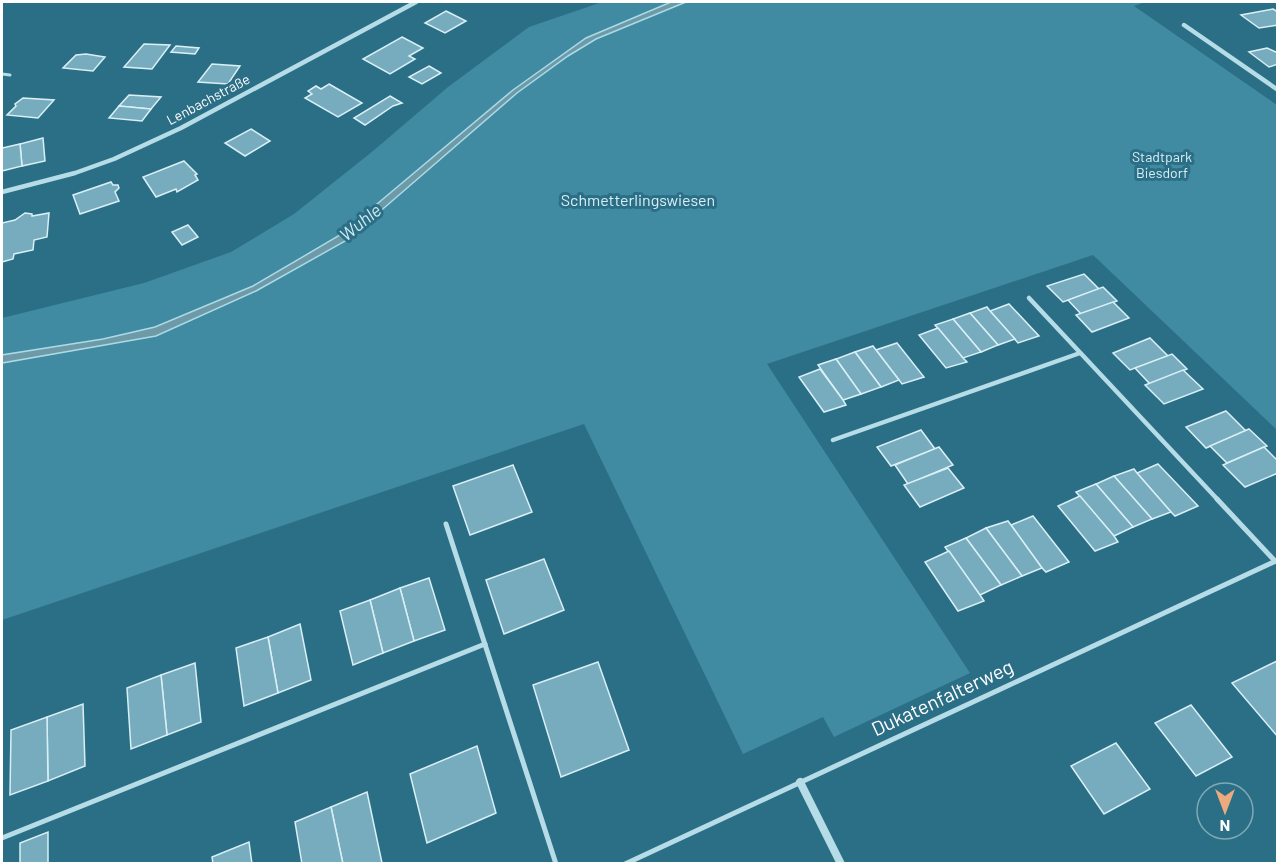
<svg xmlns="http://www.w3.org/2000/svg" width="1279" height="865" font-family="Barlow,sans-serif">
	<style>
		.green { fill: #408aa2 }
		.water { fill: #6e9aa8; stroke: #abdae7; stroke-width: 1.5 }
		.building { fill: #76acbe; stroke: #d9eff6; stroke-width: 1.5 }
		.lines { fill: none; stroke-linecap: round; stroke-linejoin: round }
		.lane-far2 { stroke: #b6dce7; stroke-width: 3 }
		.lane-far1 { stroke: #b6dce7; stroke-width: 4.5 }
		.lane { stroke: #b6dce7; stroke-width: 5 }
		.street-far1 { stroke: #b6dce7; stroke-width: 4.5 }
		.street { stroke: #b6dce7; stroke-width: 8 }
		.labels { text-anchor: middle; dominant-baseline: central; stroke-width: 6; stroke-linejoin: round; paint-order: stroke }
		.far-street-label { font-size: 14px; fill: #fff; stroke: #2b6f86 }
		.far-park-label { font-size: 14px; fill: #d9eff6; stroke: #2b6f86 }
		.park-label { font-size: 16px; fill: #d9eff6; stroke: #2b6f86 }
		.water-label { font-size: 18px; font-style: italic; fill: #d1ebf3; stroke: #2b6f86 }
		.near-street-label { font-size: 20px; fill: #fff; stroke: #2b6f86 }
	</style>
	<rect width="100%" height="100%" fill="#2b6f86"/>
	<!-- green -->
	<polygon class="green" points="602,2 1145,2 1134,6 1277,105 1277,430 1093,255 767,364 970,673 834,737 823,717 743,754 584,424 2,620 2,318 144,283 231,252 294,214 373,151 448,87 529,27"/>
	<!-- water -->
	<polygon class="water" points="671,2 686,2 596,39 568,56 517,93 347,240 256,291 156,336 2,363 2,355 103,339 155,327 253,286 340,235 513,90 586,38"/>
	<!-- building -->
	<g class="building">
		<polygon points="1273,9 1278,12 1278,25 1259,28 1241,15"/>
		<polygon points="446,11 466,21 445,33 425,23"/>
		<polygon points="402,37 423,48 409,56 415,59 390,74 363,59"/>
		<polygon points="144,44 170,45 152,69 124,67"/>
		<polygon points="176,46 199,48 195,54 171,52"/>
		<polygon points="1267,48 1278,53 1278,64 1269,67 1249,52"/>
		<polygon points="86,54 105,57 93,71 63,68 76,55"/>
		<polygon points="212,64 240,66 228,84 198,82"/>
		<polygon points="429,66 441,73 422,84 409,77"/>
		<polygon points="329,84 362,103 338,117 305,98 312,94 308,91 316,86 321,89"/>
		<polygon points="129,95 161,97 151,109 119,106"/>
		<polygon points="390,96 402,103 393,106 365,125 354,118"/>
		<polygon points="23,98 54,100 38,118 7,115 16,106 15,104"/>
		<polygon points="119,106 151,109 142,121 109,118"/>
		<polygon points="251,129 270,141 245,156 225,143"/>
		<polygon points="43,138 45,161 22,166 20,144"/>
		<polygon points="20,144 22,166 2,171 2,148"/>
		<polygon points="184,161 197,174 195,175 198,180 177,192 176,189 156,197 143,177"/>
		<polygon points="111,182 113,185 118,185 119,188 115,192 119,201 80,214 73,195"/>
		<polygon points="25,213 32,214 32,216 49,213 47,237 34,240 33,250 14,254 13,259 2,262 2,223 15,220"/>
		<polygon points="188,225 198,237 182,245 172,232"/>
		<polygon points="1084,274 1099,289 1063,302 1047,286"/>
		<polygon points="1103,287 1117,301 1081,314 1068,300"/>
		<polygon points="1113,302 1129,318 1092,332 1076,315"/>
		<polygon points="1009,304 1039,336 1018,343 990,311"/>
		<polygon points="987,307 990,311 1015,339 998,345 970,313"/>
		<polygon points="970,313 998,345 981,352 953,319"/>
		<polygon points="953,319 981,352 963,358 935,325"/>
		<polygon points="938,328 963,358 967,362 946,368 919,335"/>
		<polygon points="1150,338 1168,356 1130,370 1113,353"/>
		<polygon points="897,343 924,377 902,384 876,350"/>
		<polygon points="873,346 876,350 899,380 881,387 855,352"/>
		<polygon points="855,352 881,387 861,394 836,359"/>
		<polygon points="1172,354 1187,369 1150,384 1135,368"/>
		<polygon points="836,359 861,394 843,400 818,365"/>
		<polygon points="820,369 843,400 846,405 824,412 799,377"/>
		<polygon points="1183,370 1203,389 1164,404 1145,385"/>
		<polygon points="1226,411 1246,431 1206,448 1186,427"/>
		<polygon points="1249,429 1267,446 1227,463 1210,446"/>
		<polygon points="921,430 935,449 891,466 877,447"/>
		<polygon points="939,447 953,465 908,484 895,465"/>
		<polygon points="1264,447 1278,461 1278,473 1245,487 1223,465"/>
		<polygon points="1158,464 1198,506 1175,516 1171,512 1137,473"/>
		<polygon points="513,465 532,512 470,535 453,486"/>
		<polygon points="948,468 964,488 920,507 904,485"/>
		<polygon points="1134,469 1137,473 1171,512 1152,519 1114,476"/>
		<polygon points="1114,476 1152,519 1133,527 1096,484"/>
		<polygon points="1096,484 1133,527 1114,536 1076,492"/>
		<polygon points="1080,496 1114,536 1118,542 1095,551 1058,506"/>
		<polygon points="1033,516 1069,562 1046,572 1042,568 1011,525"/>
		<polygon points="1008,521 1011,525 1042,568 1022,576 986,528"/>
		<polygon points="986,528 1022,576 1001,585 966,538"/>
		<polygon points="966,538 1001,585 980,595 945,547"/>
		<polygon points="949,551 980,595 984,601 958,611 925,562"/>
		<polygon points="544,559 564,610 504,634 486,580"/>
		<polygon points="429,578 445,630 414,641 400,588"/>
		<polygon points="400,588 414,641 383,653 370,600"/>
		<polygon points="370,600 383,653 353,665 340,611"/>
		<polygon points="300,624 311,680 278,693 268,637"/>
		<polygon points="268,637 278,693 244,706 236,648"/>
		<polygon points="1277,661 1278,661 1278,737 1232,683"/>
		<polygon points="598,662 629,750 561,777 533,685"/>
		<polygon points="195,663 201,722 167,735 161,675"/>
		<polygon points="161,675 167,735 131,749 127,688"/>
		<polygon points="83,704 85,766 48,781 47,717"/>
		<polygon points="1191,705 1232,757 1196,776 1155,723"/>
		<polygon points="47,717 48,781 10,795 11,730"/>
		<polygon points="1116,743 1150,789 1104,814 1071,766"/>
		<polygon points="477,746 496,813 427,843 410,774"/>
		<polygon points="367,792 382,863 343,864 331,807"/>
		<polygon points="331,807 343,864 302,864 295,822"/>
		<polygon points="48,832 48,864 20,864 20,843"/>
		<polygon points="249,842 252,864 213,864 212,857"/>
	</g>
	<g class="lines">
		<!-- lane-far2 -->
		<polyline class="lane-far2" points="2,74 10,75"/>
		<!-- lane-far1 -->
		<g class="lane-far1">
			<polyline points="1029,298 1219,501"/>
			<polyline points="833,440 1080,353"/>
		</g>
		<!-- lane -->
		<g class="lane">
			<polyline points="1217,499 1275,561"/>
			<polyline points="446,524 556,864"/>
			<polyline points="2,838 485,644"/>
			<polyline points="625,864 1278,560"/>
		</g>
		<!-- street-far1 -->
		<g class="street-far1">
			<polyline points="1184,25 1278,90"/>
			<polyline points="2,192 75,173 114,159 181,128 416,2"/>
		</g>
		<!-- street -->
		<polyline class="street" points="800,782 841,864"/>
	</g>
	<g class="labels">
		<!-- far-street labels -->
		<g class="far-street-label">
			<text transform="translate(208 99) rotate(-28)">Lenbachstraße</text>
		</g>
		<!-- far-park labels -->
		<g class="far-park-label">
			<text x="1162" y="156">Stadtpark<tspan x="1162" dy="16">Biesdorf</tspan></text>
		</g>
		<!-- park labels -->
		<g class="park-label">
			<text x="638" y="199">Schmetterlingswiesen</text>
		</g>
		<!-- water labels -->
		<g class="water-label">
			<text transform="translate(360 222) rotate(-39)">Wuhle</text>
		</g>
		<!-- near-street labels -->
		<g class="near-street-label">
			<text transform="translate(942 697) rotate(-25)">Dukatenfalterweg</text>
		</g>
	</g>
	<!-- border -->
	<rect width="1279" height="865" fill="none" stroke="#ffffff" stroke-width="6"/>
	<!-- north arrow -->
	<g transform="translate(1225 811) rotate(180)"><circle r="28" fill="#2b6f86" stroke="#80a9b6" stroke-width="1.5"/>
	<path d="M0-4.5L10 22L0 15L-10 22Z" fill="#edaa7e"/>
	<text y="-9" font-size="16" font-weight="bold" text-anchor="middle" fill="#ffffff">N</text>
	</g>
</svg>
